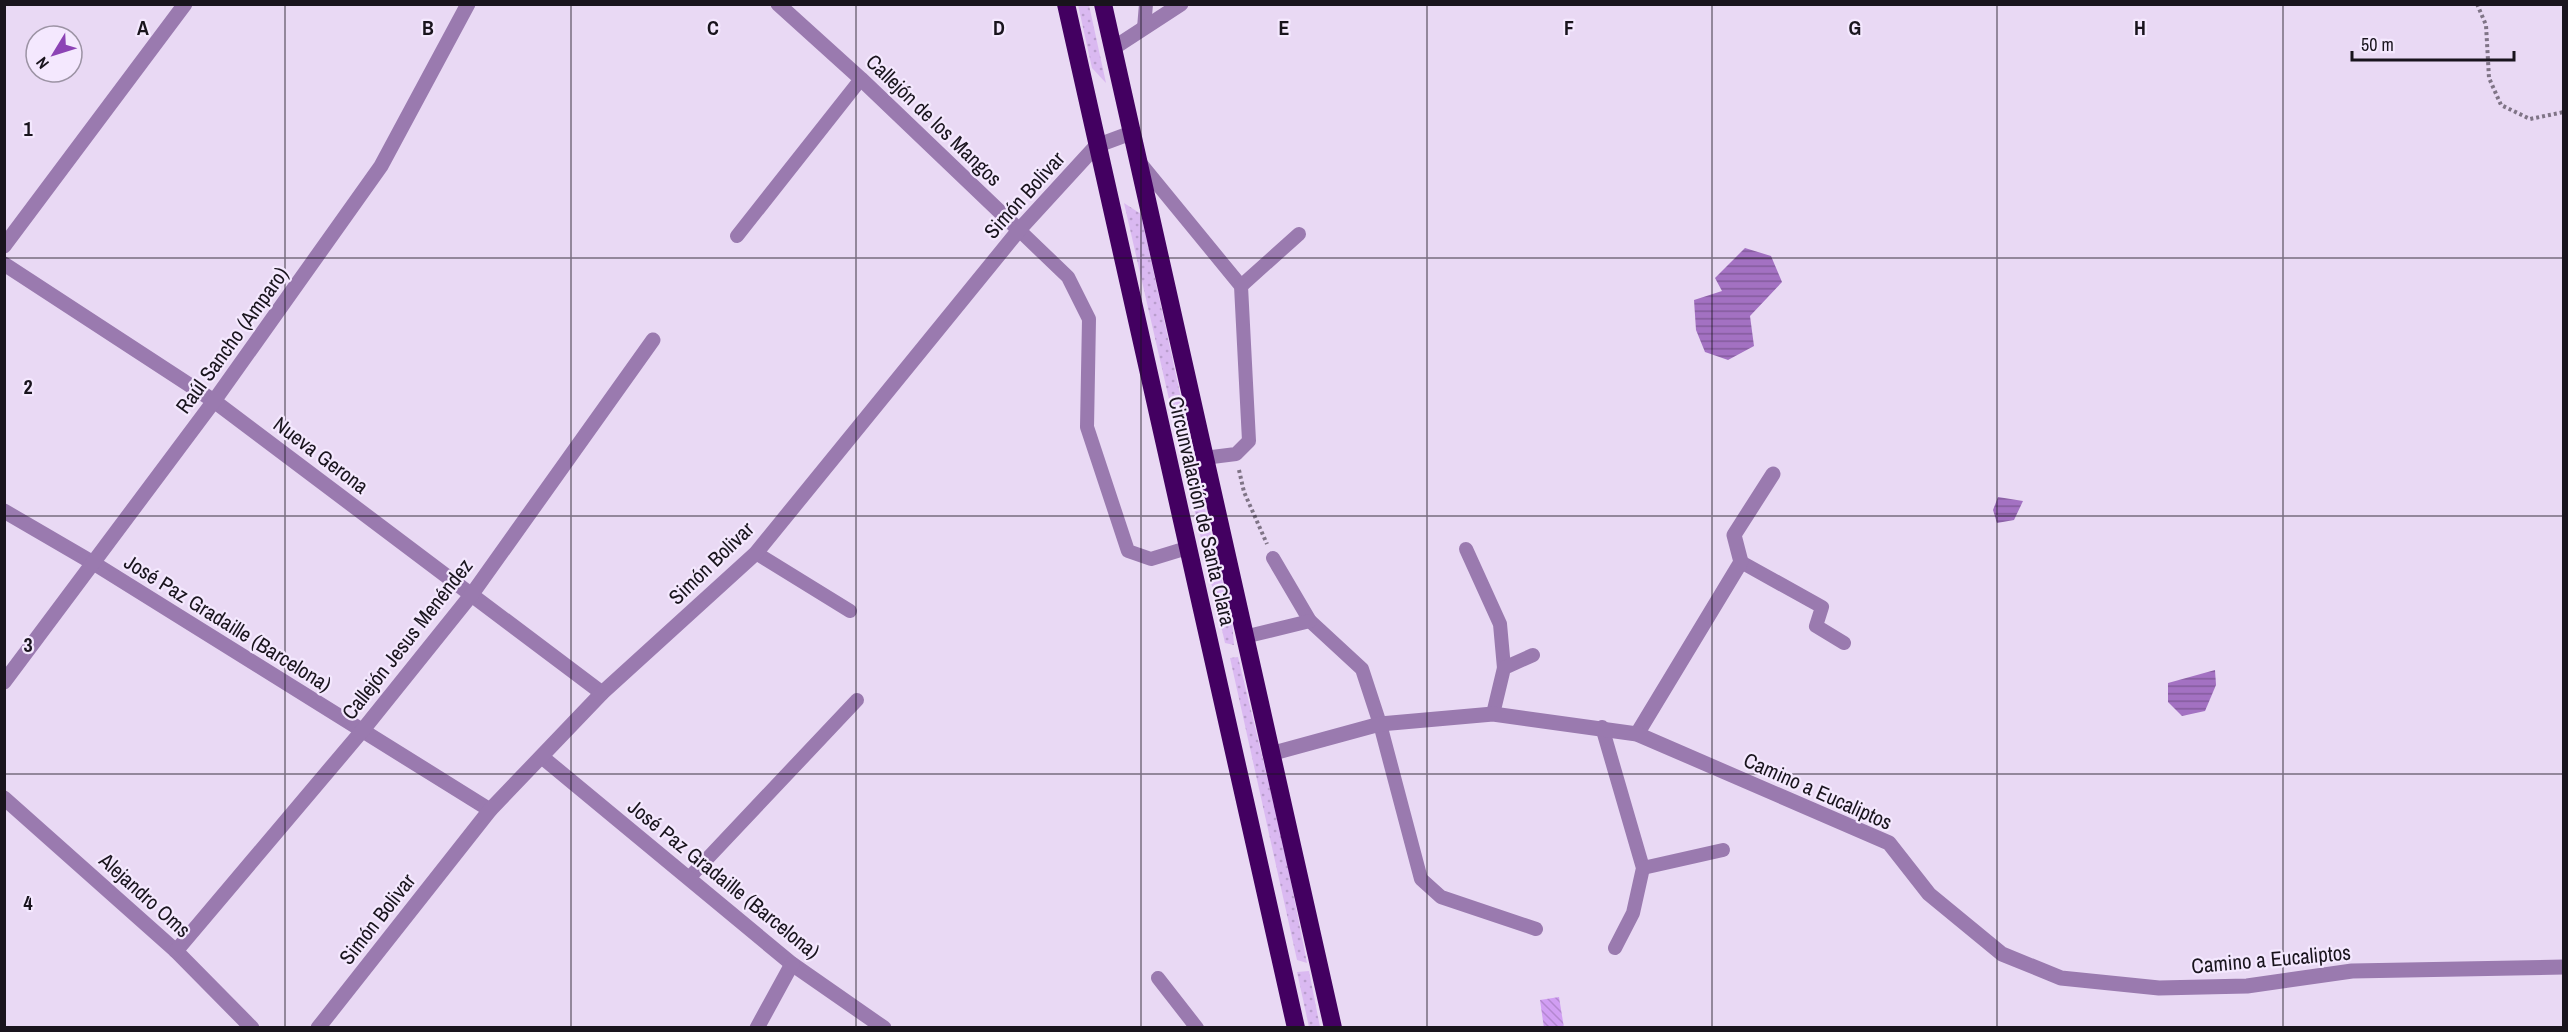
<svg xmlns="http://www.w3.org/2000/svg" width="2568" height="1032" font-family="'Archivo Narrow',sans-serif">
	<style>
		.grass { fill: url(#grass-dots) }
		.water { fill: url(#water-rules) }
		.building { fill: url(#building-back-hatch) }
		.lines { fill: none; stroke-linecap: round; stroke-linejoin: round }
		.path { stroke: #7f7486; stroke-width: 4; stroke-dasharray: 3 3; stroke-linecap: butt }
		.lane { stroke: #9a7aaf; stroke-width: 14 }
		.street { stroke: #9a7aaf; stroke-width: 15 }
		.highway { stroke: #430061; stroke-width: 18 }
		.grid { fill: none; stroke: #19141d; stroke-width: 1.5; stroke-opacity: 0.55 }
		.labels { text-anchor: middle; dominant-baseline: central; stroke-width: 4.5; stroke-linejoin: round; paint-order: stroke }
		.street-label { font-size: 21px; fill: #19141d; stroke: #f4e8fe }
		.grid-label { font-size: 20px; text-anchor: middle; font-weight: bold; fill: #19141d; stroke: #f4e8fe; stroke-width: 4.5; stroke-linejoin: round; paint-order: stroke }
	</style>
	<defs>
		<pattern id="grass-dots" width="8" height="8" patternUnits="userSpaceOnUse" patternTransform="scale(1.5)"><rect width="8" height="8" fill="#dab9f1"/><path d="M2 2h.1M6 6h.1" fill="none" stroke="#ba9ece" stroke-width="1.8" stroke-linecap="round"/></pattern>
		<pattern id="water-rules" width="6" height="5" patternUnits="userSpaceOnUse" patternTransform="scale(1.5)"><rect width="6" height="5" fill="#a371c2"/><path d="M0 2.5h6" fill="none" stroke="#845c9d"/></pattern>
		<pattern id="building-back-hatch" width="6" height="6" patternUnits="userSpaceOnUse" patternTransform="scale(1.5)"><rect width="6" height="6" fill="#d19ef3"/><path d="M-1 5l2 2M0 0l6 6M5-1l2 2" fill="none" stroke="#b387d0"/></pattern>
	</defs>
	<rect width="100%" height="100%" fill="#e9d9f4"/>
	<!-- grass -->
	<g class="grass">
		<polygon points="1078,5 1089,5 1106,83 1092,68"/>
		<polygon points="1124,203 1141,214 1207,518 1232,621 1234,645 1225,643"/>
		<polygon points="1238,657 1283,842 1307,963 1297,960 1230,658"/>
		<polygon points="1309,971 1320,1027 1309,1027 1297,972"/>
	</g>
	<!-- water -->
	<g class="water">
		<polygon points="1745,248 1771,256 1782,282 1750,316 1754,346 1728,360 1705,352 1696,330 1694,300 1722,291 1715,278"/>
		<polygon points="1998,497 2023,501 2014,520 1997,523 1993,510"/>
		<polygon points="2215,670 2216,685 2205,711 2182,716 2168,702 2168,683"/>
	</g>
	<!-- building -->
	<polygon class="building" points="1559,997 1564,1028 1544,1028 1540,1000"/>
	<g class="lines">
		<!-- path -->
		<g class="path">
			<polyline points="2477,4 2486,25 2489,78 2501,105 2530,119 2564,112"/>
			<polyline points="1239,470 1244,492 1267,544"/>
		</g>
		<!-- lane -->
		<g class="lane">
			<polyline points="1144,28 1146,4"/>
			<polyline points="1141,164 1241,286 1249,441 1236,454 1204,458"/>
			<polyline points="1019,230 1068,277 1089,319 1087,427 1128,551 1151,559 1187,548"/>
			<polyline points="737,236 861,79"/>
			<polyline points="1241,286 1299,234"/>
			<polyline points="1466,549 1500,624 1504,668"/>
			<polyline points="756,553 850,611"/>
			<polyline points="1273,558 1310,621 1362,669 1380,724 1421,879 1441,897 1536,929"/>
			<polyline points="1741,562 1822,607 1816,626 1844,643"/>
			<polyline points="1244,637 1310,621"/>
			<polyline points="1493,714 1504,668 1533,655"/>
			<polyline points="1602,727 1643,868 1633,913 1615,948"/>
			<polyline points="1643,868 1723,850"/>
			<polyline points="689,878 857,700"/>
			<polyline points="1158,978 1197,1028"/>
		</g>
		<!-- street -->
		<g class="street">
			<polyline points="778,4 861,79 1019,230"/>
			<polyline points="1112,49 1181,4"/>
			<polyline points="4,246 185,4"/>
			<polyline points="4,264 214,401 602,693"/>
			<polyline points="4,511 95,564 490,810"/>
			<polyline points="4,682 214,401 381,166 468,4"/>
			<polyline points="1637,734 1741,562 1734,535 1773,474"/>
			<polyline points="1270,754 1380,724 1493,714 1637,734 1889,843 1929,894 2002,954 2061,978 2159,988 2247,986 2352,971 2564,967"/>
			<polyline points="542,757 792,964 884,1028"/>
			<polyline points="4,798 176,951 252,1028"/>
			<polyline points="176,951 362,731 472,594 653,340"/>
			<polyline points="318,1028 490,810 602,693 756,553 1019,230 1096,146 1131,133"/>
			<polyline points="757,1028 792,964"/>
		</g>
		<!-- highway -->
		<g class="highway">
			<polyline points="1066,4 1296,1028"/>
			<polyline points="1103,4 1333,1028"/>
		</g>
	</g>
	<!-- grid -->
	<path class="grid" d="M285,4V1028M571,4V1028M856,4V1028M1141,4V1028M1427,4V1028M1712,4V1028M1997,4V1028M2283,4V1028M4,258H2564M4,516H2564M4,774H2564"/>
	<g class="labels">
		<!-- street labels -->
		<g class="street-label">
			<text transform="translate(934 120) rotate(44)">Callejón de los Mangos</text>
			<text transform="translate(1024 195) rotate(-48)">Simón Bolivar</text>
			<text transform="translate(232 340) rotate(-54)">Raúl Sancho (Amparo)</text>
			<text transform="translate(321 455) rotate(37)">Nueva Gerona</text>
			<text transform="translate(1202 511) rotate(77)">Circunvalación de Santa Clara</text>
			<text transform="translate(711 563) rotate(-44)">Simón Bolivar</text>
			<text transform="translate(228 623) rotate(32)">José Paz Gradaille (Barcelona)</text>
			<text transform="translate(407 639) rotate(-52)">Callejón Jesus Menéndez</text>
			<text transform="translate(1818 791) rotate(24)">Camino a Eucaliptos</text>
			<text transform="translate(724 879) rotate(39)">José Paz Gradaille (Barcelona)</text>
			<text transform="translate(145 895) rotate(42)">Alejandro Oms</text>
			<text transform="translate(377 919) rotate(-52)">Simón Bolivar</text>
			<text transform="translate(2271 959) rotate(-5)">Camino a Eucaliptos</text>
		</g>
	</g>
	<g class="grid-label">
		<text x="143" y="35">A</text>
		<text x="428" y="35">B</text>
		<text x="713" y="35">C</text>
		<text x="999" y="35">D</text>
		<text x="1284" y="35">E</text>
		<text x="1569" y="35">F</text>
		<text x="1855" y="35">G</text>
		<text x="2140" y="35">H</text>
		<text x="28" y="136">1</text>
		<text x="28" y="394">2</text>
		<text x="28" y="652">3</text>
		<text x="28" y="910">4</text>
	</g>
	<!-- border -->
	<rect width="2568" height="1032" fill="none" stroke="#19141d" stroke-width="12"/>
	<!-- north arrow -->
	<g transform="translate(54 54) rotate(232)"><circle r="28" fill="#f4e8fe" stroke="#9c93a4" stroke-width="1.5"/>
	<path d="M0-4.5L10 22L0 15L-10 22Z" fill="#8c43b5"/>
	<text y="-9" font-size="16" font-weight="bold" text-anchor="middle" fill="#19141d">N</text>
	</g>
	<!-- scale -->
	<path d="M2352 51v9h162v-9" fill="none" stroke="#19141d" stroke-width="3"/>
	<text x="2361" y="51" font-size="18" fill="#19141d" stroke="#f4e8fe" stroke-width="4.5" paint-order="stroke">50 m</text>
</svg>
